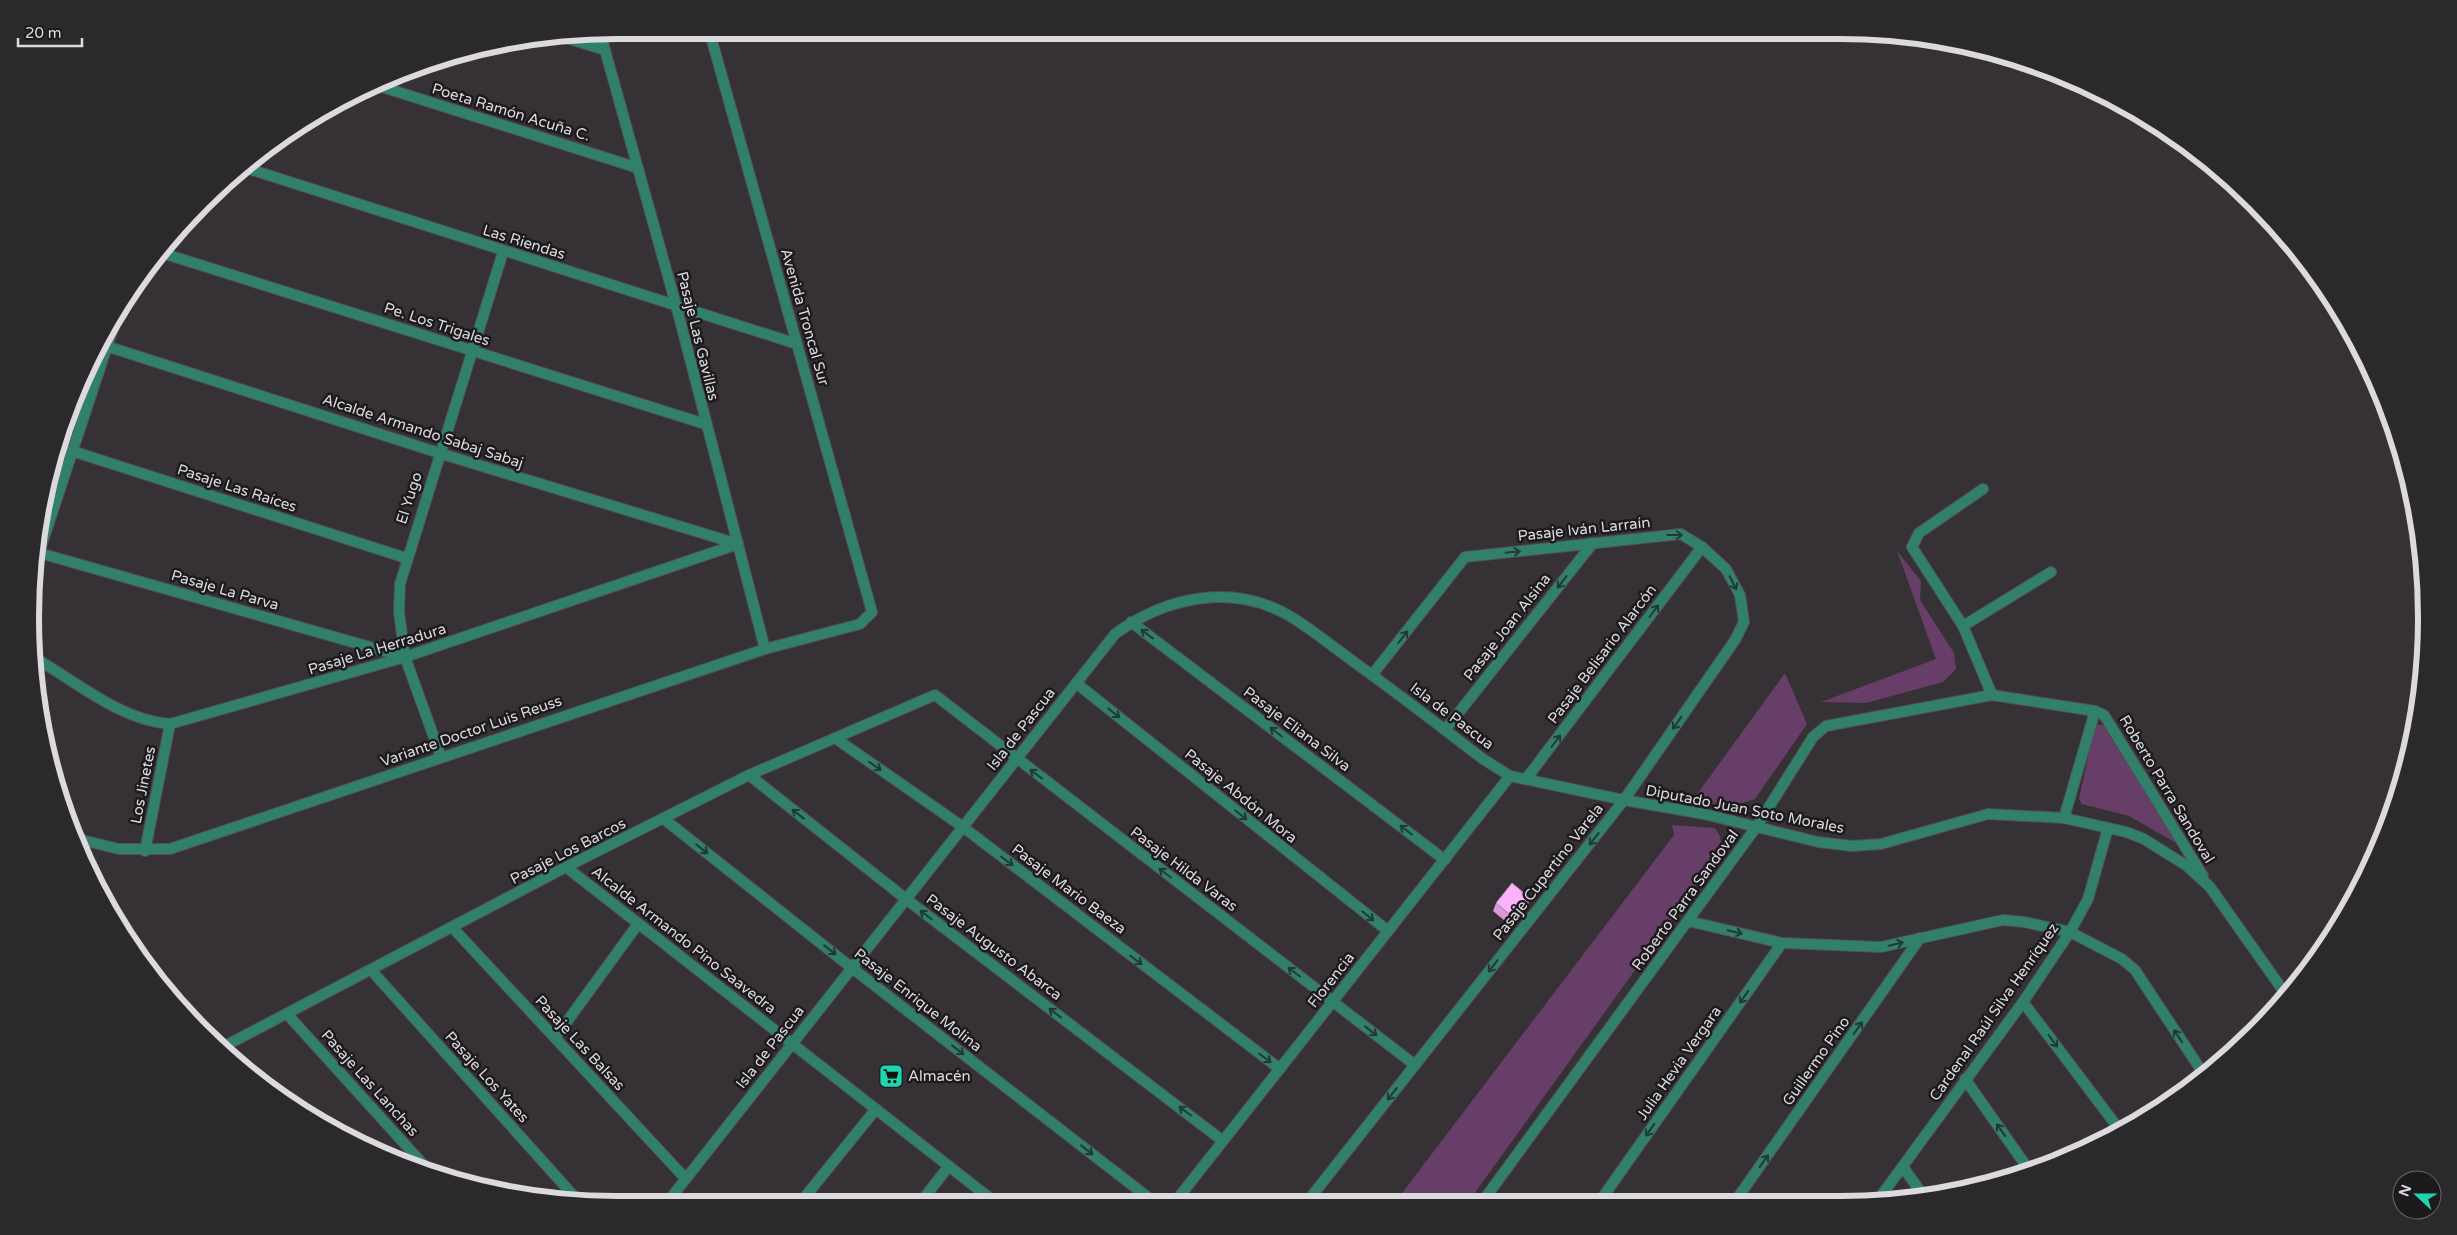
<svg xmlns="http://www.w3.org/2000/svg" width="2457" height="1235" font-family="'Varela Round',sans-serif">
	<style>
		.green { fill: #673e68 }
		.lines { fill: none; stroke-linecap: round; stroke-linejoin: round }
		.minor-casing { stroke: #534f53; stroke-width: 12 }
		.minor { stroke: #30806c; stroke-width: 10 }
		.wall { fill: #d899d9 }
		.shaded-wall { fill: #b07db0 }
		.building { fill: #fbb2fc; stroke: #b07db0 }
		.oneway { stroke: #223934 }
		.labels { text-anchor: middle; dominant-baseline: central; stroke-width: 5; stroke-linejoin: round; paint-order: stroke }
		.street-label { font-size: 15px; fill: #dcdadc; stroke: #1c1a1c }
		.poi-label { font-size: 15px; fill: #dcdadc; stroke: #1c1a1c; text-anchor: start }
		.rim { fill: none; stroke: #dcdadc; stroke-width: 6 }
	</style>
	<rect width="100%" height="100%" fill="#353135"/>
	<!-- green -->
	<g class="green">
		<polygon points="1897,551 1921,581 1920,600 1954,653 1956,669 1943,682 1866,703 1821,702 1936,659"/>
		<polygon points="1785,673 1807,724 1755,799 1740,804 1690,804"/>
		<polygon points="2095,724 2106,726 2178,844 2129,816 2082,804 2079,799"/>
		<polygon points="1672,825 1715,828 1720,836 1722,849 1469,1201 1396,1201 1674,835"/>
	</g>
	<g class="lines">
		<!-- minor casing -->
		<g class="minor-casing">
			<g id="minor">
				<polyline points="600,32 676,305 765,649"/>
				<polyline points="560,36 605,50"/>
				<polyline points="376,85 638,168"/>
				<polyline points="243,167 797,344"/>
				<polyline points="159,252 705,424"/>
				<polyline points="100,344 439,453 738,544"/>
				<polyline points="57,451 72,451 406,558"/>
				<polyline points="1983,489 1919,533 1912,547 1963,626 1992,695"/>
				<polyline points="36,552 405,657"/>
				<polyline points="36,562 118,313"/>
				<polyline points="1131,622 1445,860"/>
				<polyline points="1963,626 2051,572"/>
				<path d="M33,657C76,681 119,720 170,724L405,657L738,544"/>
				<polyline points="1076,683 1388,931"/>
				<polyline points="1445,730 1593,543"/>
				<polyline points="835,738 963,827 1280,1069"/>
				<polyline points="441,757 405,657 399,612 400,584 503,252"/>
				<polyline points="749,775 906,899 1223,1141"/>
				<polyline points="1526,779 1702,547"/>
				<polyline points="2064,818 2095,711"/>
				<polyline points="664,819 852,968 1154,1202"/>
				<polyline points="74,838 119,849 170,849 765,649 860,624 872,612 709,30"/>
				<polyline points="145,851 170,724"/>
				<polyline points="566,867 996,1203"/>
				<polyline points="1688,921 1782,943 1881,947 2003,920 2024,922 2070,932 2122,959 2135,970 2205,1076"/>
				<polyline points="452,927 685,1178"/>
				<polyline points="371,970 581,1204"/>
				<polyline points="2023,1002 2119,1129"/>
				<polyline points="287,1014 430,1172"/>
				<polyline points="555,1038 638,924"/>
				<polyline points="221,1048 566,867 749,775 935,695 1415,1065"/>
				<polyline points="1965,1079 2029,1170"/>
				<polyline points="1903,1167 1925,1198"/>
				<polyline points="1736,1200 1920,938"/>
				<polyline points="1878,1200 2023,1002 2070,932 2088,899 2108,828"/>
				<polyline points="1483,1201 1757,826 1813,737 1826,726 1992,695 2095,711 2104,715 2203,876"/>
				<polyline points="1600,1201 1782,943"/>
				<polyline points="1175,1202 1510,776"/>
				<polyline points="1307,1202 1624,800 1735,640 1744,622 1740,595 1726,569 1702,547 1681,534 1465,557 1372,675"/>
				<polyline points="800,1203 876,1109"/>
				<polyline points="920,1203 949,1166"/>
				<path d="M666,1204L1115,634C1167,596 1235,582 1293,618C1315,632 1336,649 1358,665C1400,695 1441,727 1483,759L1510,776L1624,800L1704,814L1818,842L1852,846L1881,844L1988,814L2064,818L2126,832L2144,839L2187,866L2210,887L2287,996"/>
			</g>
		</g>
		<!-- minor -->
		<use href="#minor" class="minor"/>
	</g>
	<!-- wall -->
	<polygon class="wall" points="1530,898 1527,907 1511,926 1493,911 1496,903"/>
	<!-- shaded-wall -->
	<polygon class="shaded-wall" points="1530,898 1527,907 1511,926 1514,918"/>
	<!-- building -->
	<polygon class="building" points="1512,883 1530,898 1514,918 1496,903"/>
	<!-- one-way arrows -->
	<defs><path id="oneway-shaft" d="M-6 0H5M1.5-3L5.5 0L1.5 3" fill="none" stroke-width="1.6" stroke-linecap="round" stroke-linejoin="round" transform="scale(1.25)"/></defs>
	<g class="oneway">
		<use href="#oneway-shaft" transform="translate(1675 535)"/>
		<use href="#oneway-shaft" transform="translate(1513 552) rotate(-6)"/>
		<use href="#oneway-shaft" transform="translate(1562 582) rotate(128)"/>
		<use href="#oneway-shaft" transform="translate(1733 583) rotate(63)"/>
		<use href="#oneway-shaft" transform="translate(1654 611) rotate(-53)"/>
		<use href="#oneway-shaft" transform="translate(1147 634) rotate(-143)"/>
		<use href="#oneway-shaft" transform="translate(1403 637) rotate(-52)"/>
		<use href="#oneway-shaft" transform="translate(1114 713) rotate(39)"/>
		<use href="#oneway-shaft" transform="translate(1677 723) rotate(125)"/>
		<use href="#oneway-shaft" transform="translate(1276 732) rotate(-143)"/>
		<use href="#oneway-shaft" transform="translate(1556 741) rotate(-53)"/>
		<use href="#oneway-shaft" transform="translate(875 766) rotate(35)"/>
		<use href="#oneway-shaft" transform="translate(1036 774) rotate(-143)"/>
		<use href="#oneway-shaft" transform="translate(798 814) rotate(-142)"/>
		<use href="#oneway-shaft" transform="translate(1241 815) rotate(39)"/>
		<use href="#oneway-shaft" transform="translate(1406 830) rotate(-143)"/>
		<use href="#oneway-shaft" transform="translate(1594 839) rotate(128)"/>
		<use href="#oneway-shaft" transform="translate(702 849) rotate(38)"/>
		<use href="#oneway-shaft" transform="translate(1007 861) rotate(37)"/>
		<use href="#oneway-shaft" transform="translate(1165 873) rotate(-143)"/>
		<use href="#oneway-shaft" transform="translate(926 915) rotate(-143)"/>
		<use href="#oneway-shaft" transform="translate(1368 916) rotate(39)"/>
		<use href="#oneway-shaft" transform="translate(1735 932) rotate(13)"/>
		<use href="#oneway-shaft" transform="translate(1896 944) rotate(-13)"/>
		<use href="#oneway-shaft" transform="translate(830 950) rotate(38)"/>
		<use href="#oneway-shaft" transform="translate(1136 960) rotate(37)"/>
		<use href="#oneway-shaft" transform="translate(1493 966) rotate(128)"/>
		<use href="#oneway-shaft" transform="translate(1294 972) rotate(-143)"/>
		<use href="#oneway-shaft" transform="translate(1744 997) rotate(125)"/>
		<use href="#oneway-shaft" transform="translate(1055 1013) rotate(-143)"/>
		<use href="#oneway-shaft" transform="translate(1858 1028) rotate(-55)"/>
		<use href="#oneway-shaft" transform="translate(1371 1031) rotate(38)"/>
		<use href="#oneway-shaft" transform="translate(2178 1036) rotate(-124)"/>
		<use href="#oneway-shaft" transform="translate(2053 1041) rotate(53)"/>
		<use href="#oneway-shaft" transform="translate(958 1050) rotate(38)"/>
		<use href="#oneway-shaft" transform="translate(1265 1058) rotate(37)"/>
		<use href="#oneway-shaft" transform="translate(1392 1094) rotate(128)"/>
		<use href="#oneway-shaft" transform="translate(1185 1111) rotate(-143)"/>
		<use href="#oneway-shaft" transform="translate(1650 1130) rotate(125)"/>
		<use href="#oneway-shaft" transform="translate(2001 1130) rotate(-125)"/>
		<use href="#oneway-shaft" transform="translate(1087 1150) rotate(38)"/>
		<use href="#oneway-shaft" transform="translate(1764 1161) rotate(-55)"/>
	</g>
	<!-- icons -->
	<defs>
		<g id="supermarket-square" transform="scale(1.25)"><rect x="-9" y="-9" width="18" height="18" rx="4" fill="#1fd5b0" stroke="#1c1a1c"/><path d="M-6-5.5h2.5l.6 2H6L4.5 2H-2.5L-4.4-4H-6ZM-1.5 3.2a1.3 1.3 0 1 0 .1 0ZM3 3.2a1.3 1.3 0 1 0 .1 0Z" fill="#111"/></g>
	</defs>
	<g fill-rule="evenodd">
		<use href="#supermarket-square" x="891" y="1076"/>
	</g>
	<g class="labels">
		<!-- street labels -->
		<g class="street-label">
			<text transform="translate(511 112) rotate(17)">Poeta Ramón Acuña C.</text>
			<text transform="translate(524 242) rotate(17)">Las Riendas</text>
			<text transform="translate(805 317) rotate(74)">Avenida Troncal Sur</text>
			<text transform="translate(437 324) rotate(18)">Pe. Los Trigales</text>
			<text transform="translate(698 336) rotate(76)">Pasaje Las Gavillas</text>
			<text transform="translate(423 431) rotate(18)">Alcalde Armando Sabaj Sabaj</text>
			<text transform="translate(237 488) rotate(18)">Pasaje Las Raíces</text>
			<text transform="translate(409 498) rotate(-72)">El Yugo</text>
			<text transform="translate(1584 529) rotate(-6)">Pasaje Iván Larraín</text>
			<text transform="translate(225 590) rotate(16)">Pasaje La Parva</text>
			<text transform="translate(1507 627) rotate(-52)">Pasaje Joan Alsina</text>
			<text transform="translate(377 649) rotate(-17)">Pasaje La Herradura</text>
			<text transform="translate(1602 654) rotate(-53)">Pasaje Belisario Alarcón</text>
			<text transform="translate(1452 716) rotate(37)">Isla de Pascua</text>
			<text transform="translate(1021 729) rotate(-52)">Isla de Pascua</text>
			<text transform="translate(1297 729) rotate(37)">Pasaje Eliana Silva</text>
			<text transform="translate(471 731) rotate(-19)">Variante Doctor Luis Reuss</text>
			<text transform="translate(143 785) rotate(-79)">Los Jinetes</text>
			<text transform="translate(2167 789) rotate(59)">Roberto Parra Sandoval</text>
			<text transform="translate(1241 796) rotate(39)">Pasaje Abdón Mora</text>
			<text transform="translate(1745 809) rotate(11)">Diputado Juan Soto Morales</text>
			<text transform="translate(568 851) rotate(-27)">Pasaje Los Barcos</text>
			<text transform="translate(1184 869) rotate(37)">Pasaje Hilda Varas</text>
			<text transform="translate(1548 872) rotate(-52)">Pasaje Cupertino Varela</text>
			<text transform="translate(1069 889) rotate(37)">Pasaje Mario Baeza</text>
			<text transform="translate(1685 900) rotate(-54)">Roberto Parra Sandoval</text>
			<text transform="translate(684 940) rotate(38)">Alcalde Armando Pino Saavedra</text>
			<text transform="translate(994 947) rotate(37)">Pasaje Augusto Abarca</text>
			<text transform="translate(1331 980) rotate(-52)">Florencia</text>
			<text transform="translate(918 1000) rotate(38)">Pasaje Enrique Molina</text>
			<text transform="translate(1994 1012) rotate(-55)">Cardenal Raúl Silva Henríquez</text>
			<text transform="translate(580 1043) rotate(47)">Pasaje Las Balsas</text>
			<text transform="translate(770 1047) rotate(-52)">Isla de Pascua</text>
			<text transform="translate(1816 1061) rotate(-55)">Guillermo Pino</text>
			<text transform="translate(1679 1063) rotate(-55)">Julia Hevia Vergara</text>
			<text transform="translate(487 1077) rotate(48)">Pasaje Los Yates</text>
			<text transform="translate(370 1083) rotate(48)">Pasaje Las Lanchas</text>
		</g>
		<!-- poi labels -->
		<g class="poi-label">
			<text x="908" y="1076">Almacén</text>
		</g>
	</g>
	<!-- crop -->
	<path d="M0 0H2457V1235H0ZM617 39H1840A578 578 0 0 1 2418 617V618A578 578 0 0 1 1840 1196H617A578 578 0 0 1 39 618V617A578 578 0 0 1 617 39Z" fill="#2b292b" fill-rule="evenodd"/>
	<path class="rim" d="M617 39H1840A578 578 0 0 1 2418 617V618A578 578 0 0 1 1840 1196H617A578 578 0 0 1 39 618V617A578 578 0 0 1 617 39Z"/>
	<!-- north arrow -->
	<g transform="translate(2417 1195) rotate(291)"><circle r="24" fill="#1c1a1c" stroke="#696769"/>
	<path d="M0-4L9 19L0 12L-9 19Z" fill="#1fd5b0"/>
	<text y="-8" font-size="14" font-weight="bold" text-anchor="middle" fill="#dcdadc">N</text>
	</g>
	<!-- scale -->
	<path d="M18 38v8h64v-8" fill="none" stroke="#dcdadc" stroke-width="2.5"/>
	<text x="25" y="38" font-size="15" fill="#dcdadc" stroke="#1c1a1c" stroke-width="4" paint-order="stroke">20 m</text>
</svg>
